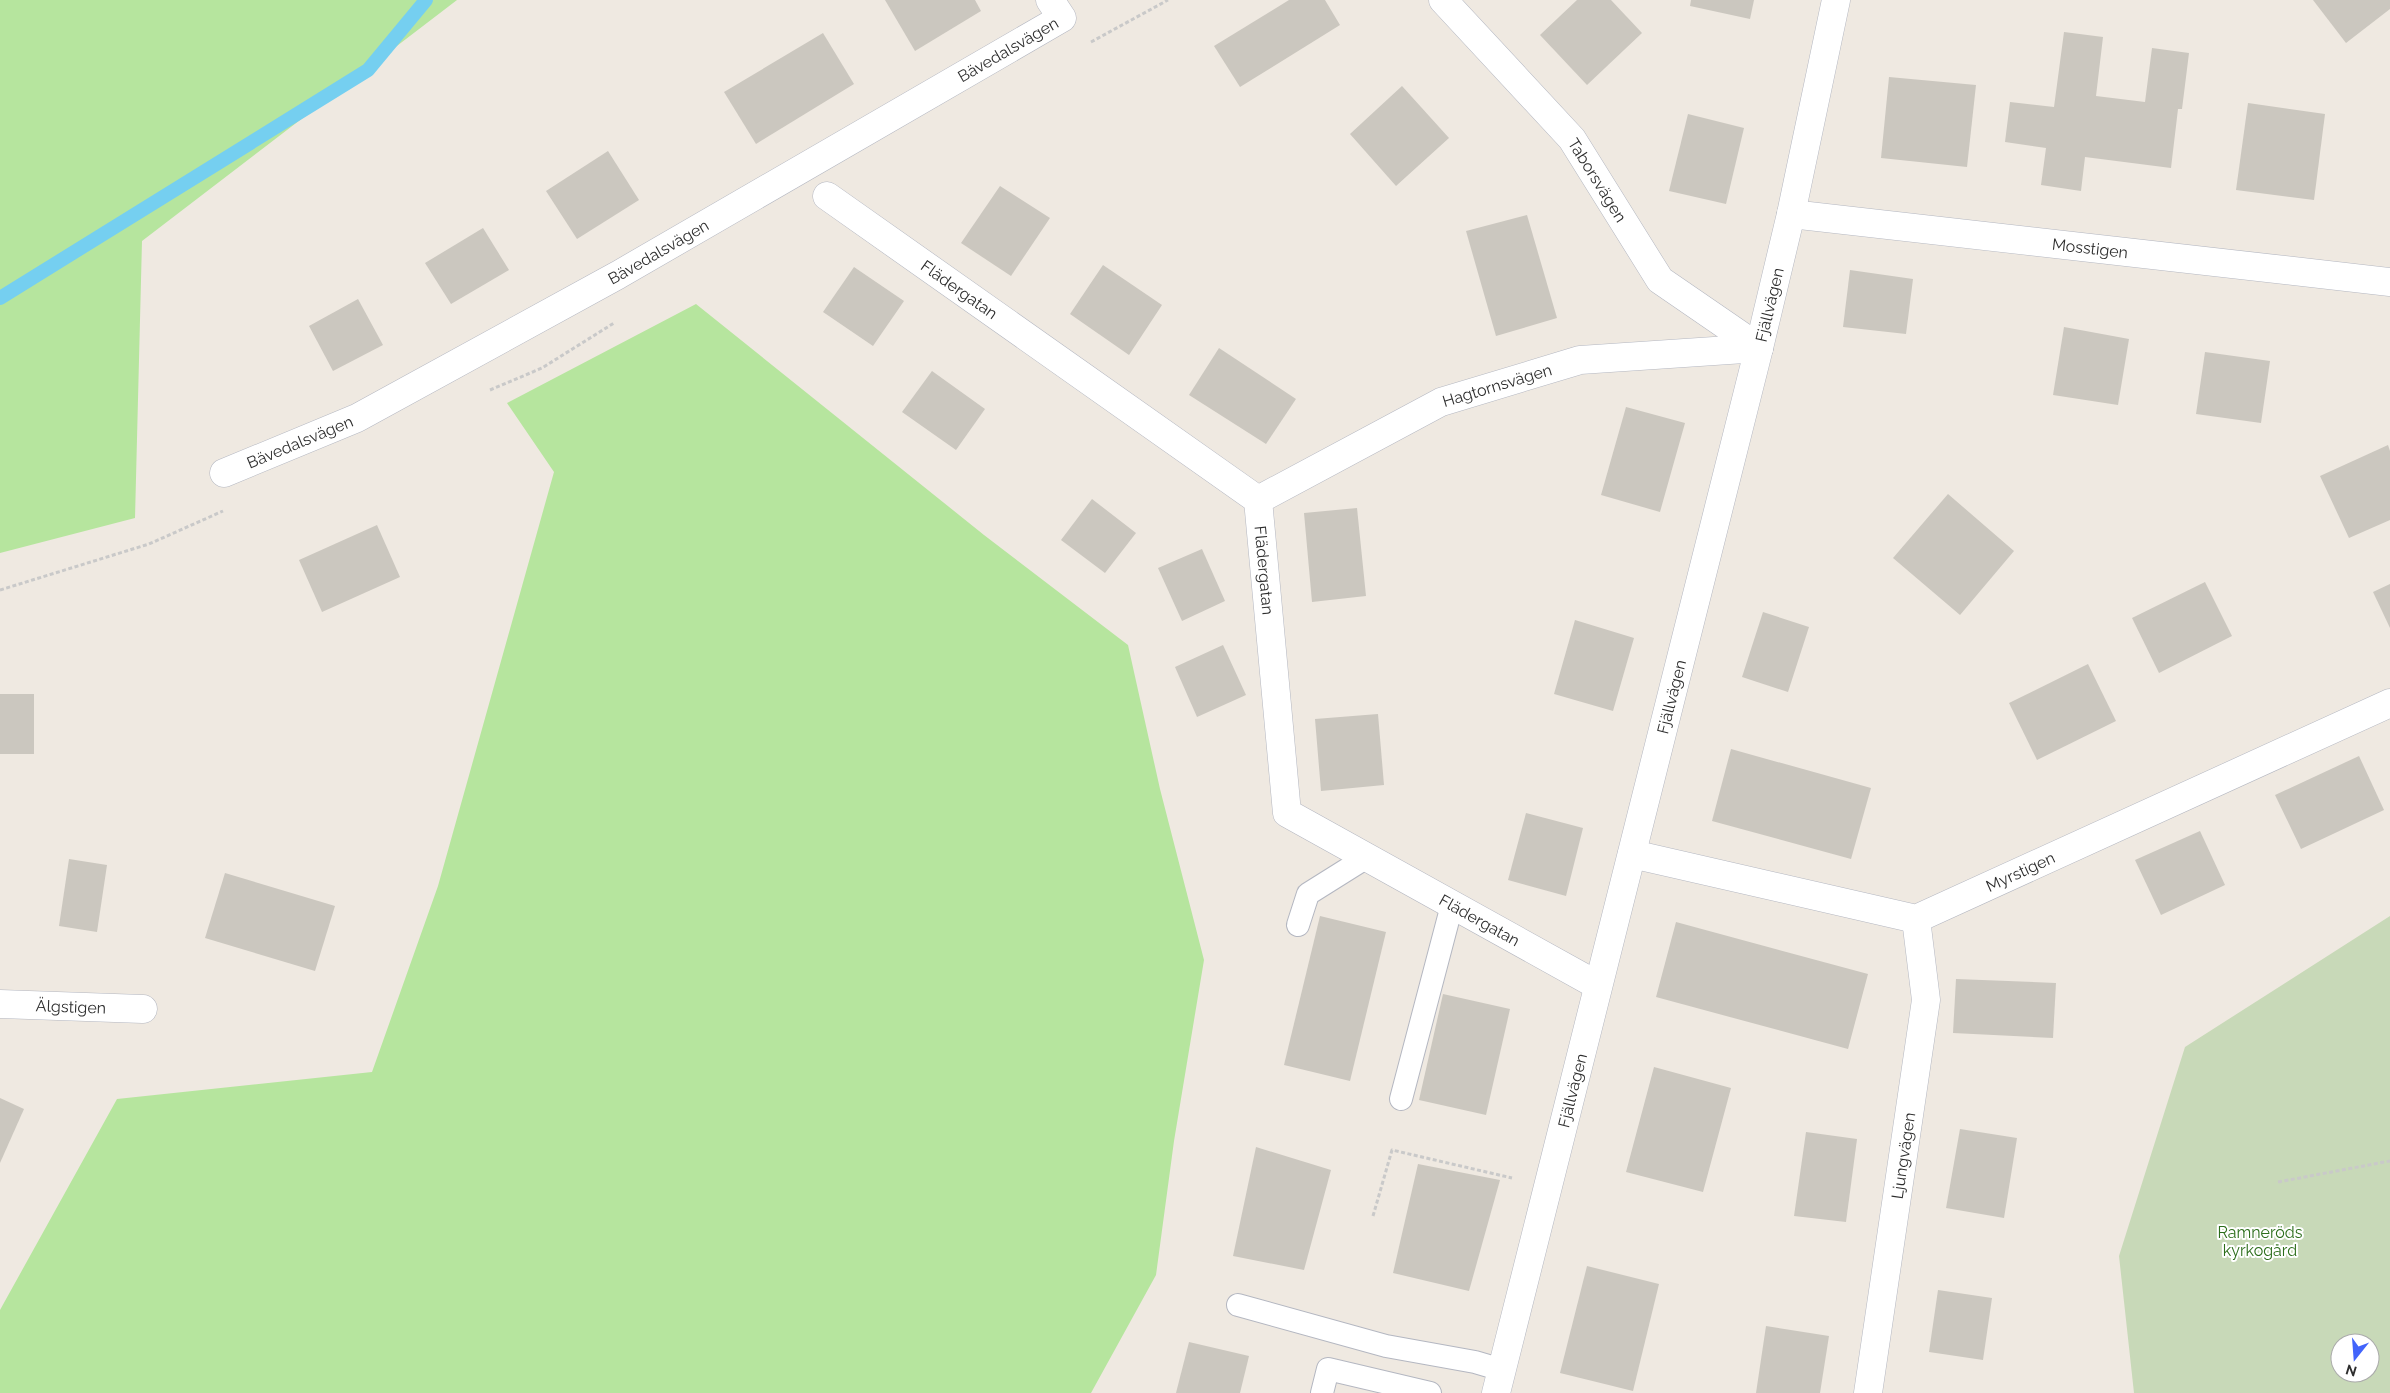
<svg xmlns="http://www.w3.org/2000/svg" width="2390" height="1393" font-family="Raleway,sans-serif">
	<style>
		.green { fill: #b6e59e }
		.cemetery { fill: #c8d9b8; fill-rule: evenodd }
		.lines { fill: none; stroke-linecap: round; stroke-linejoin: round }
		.stream { stroke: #75cff0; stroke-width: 14 }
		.building { fill: #cbc7bf }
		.service-casing { stroke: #b4b7c1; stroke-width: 24 }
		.minor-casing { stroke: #b4b7c1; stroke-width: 29 }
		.path { stroke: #c9c9c9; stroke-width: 3; stroke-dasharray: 4 2.5; stroke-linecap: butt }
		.service { stroke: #fff; stroke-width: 22 }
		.minor { stroke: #fff; stroke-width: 28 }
		.labels { text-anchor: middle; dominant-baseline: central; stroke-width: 4; stroke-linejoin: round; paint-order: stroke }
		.street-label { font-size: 16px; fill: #2e2e2e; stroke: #fff }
		.park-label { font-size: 16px; fill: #2c6e1b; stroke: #fff }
	</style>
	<rect width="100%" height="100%" fill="#efe9e1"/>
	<!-- green -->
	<g class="green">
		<polygon points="0,0 457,0 142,241 135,518 0,553"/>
		<polygon points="696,304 984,535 1128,645 1160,789 1204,960 1174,1141 1156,1275 1091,1393 0,1393 0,1310 117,1099 372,1072 438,886 554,472 507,403"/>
	</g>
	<!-- cemetery -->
	<path class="cemetery" d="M2390,916V1393H2134L2119,1256L2185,1047ZM2340,1343H2370V1373H2340Z"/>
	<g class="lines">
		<!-- stream -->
		<polyline class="stream" points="0,298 368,70 426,0"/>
	</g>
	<!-- building -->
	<g class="building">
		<polygon points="885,0 975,0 981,11 915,51"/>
		<polygon points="1289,0 1325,0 1340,25 1240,87 1214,46"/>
		<polygon points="1577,0 1611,0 1642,33 1587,85 1540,35"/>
		<polygon points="1691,0 1754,0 1750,19 1690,6"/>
		<polygon points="2313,0 2390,0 2390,9 2346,43"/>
		<polygon points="2064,32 2103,37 2096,96 2145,102 2152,48 2189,53 2182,109 2178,109 2171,168 2085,157 2081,191 2041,185 2046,148 2005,142 2010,102 2054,107"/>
		<polygon points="823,33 854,84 756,144 724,92"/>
		<polygon points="1889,77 1976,85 1967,167 1881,158"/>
		<polygon points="1402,86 1449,138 1396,186 1350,134"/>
		<polygon points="2248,103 2325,114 2314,200 2236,190"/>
		<polygon points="1688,114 1744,128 1726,204 1669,191"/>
		<polygon points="608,151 639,200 577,239 546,191"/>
		<polygon points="1000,186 1050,218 1011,276 961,243"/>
		<polygon points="1527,215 1557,318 1496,336 1466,231"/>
		<polygon points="483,228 509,270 451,304 425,263"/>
		<polygon points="1103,265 1162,305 1129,355 1070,314"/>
		<polygon points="854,267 904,301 873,346 823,312"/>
		<polygon points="1850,270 1913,279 1906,334 1843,327"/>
		<polygon points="358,299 383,345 333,371 309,326"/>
		<polygon points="2064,327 2129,339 2118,405 2053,395"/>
		<polygon points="1219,348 1296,399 1266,444 1189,395"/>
		<polygon points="2205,352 2270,361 2261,423 2196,414"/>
		<polygon points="932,371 985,409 956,450 902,412"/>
		<polygon points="1626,407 1685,423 1660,512 1601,495"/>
		<polygon points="2388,445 2390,451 2390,520 2349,538 2320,476"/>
		<polygon points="1948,494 2014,551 1960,615 1893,558"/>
		<polygon points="1092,499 1136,533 1105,573 1061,540"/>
		<polygon points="1357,508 1366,596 1312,602 1304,513"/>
		<polygon points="377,525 400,577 322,612 299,560"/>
		<polygon points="1202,549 1225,601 1182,621 1158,568"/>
		<polygon points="2205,582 2232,636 2159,673 2132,618"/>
		<polygon points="2390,584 2390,628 2373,592"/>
		<polygon points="1763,612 1809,627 1788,692 1742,677"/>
		<polygon points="1575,620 1634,638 1613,711 1554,694"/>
		<polygon points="1223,645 1246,695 1197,717 1175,667"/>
		<polygon points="2088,664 2116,721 2037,760 2009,703"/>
		<rect x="0" y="694" width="34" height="60"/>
		<polygon points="1378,714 1384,785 1321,791 1315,719"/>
		<polygon points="1731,749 1871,788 1851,859 1712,821"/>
		<polygon points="2359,756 2384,810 2301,849 2275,795"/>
		<polygon points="1526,813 1583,828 1566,896 1508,880"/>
		<polygon points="2200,831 2225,885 2161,915 2135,860"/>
		<polygon points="69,859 107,865 97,932 59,926"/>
		<polygon points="225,873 335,906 315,971 205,938"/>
		<polygon points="1320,916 1386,932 1350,1081 1284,1065"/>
		<polygon points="1676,922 1868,974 1848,1049 1656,997"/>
		<polygon points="1956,979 2056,983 2053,1038 1953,1033"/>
		<polygon points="1443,994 1510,1009 1486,1115 1419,1100"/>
		<polygon points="1654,1067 1731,1088 1703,1192 1626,1172"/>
		<polygon points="0,1098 24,1109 0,1163"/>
		<polygon points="1960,1129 2017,1138 2004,1218 1946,1208"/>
		<polygon points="1806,1132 1857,1139 1846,1222 1794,1216"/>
		<polygon points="1256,1147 1331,1170 1304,1270 1233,1256"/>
		<polygon points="1418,1164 1500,1180 1469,1291 1393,1273"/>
		<polygon points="1587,1266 1659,1284 1633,1391 1560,1373"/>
		<polygon points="1938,1290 1992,1298 1983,1360 1929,1352"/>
		<polygon points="1766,1326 1829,1336 1820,1393 1756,1393"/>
		<polygon points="1189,1342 1249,1356 1240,1393 1176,1393"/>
	</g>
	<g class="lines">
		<!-- service casing -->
		<g class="service-casing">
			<g id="service">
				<polyline points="1298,925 1308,894 1367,857"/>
				<polyline points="1401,1099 1452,905"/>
				<polyline points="1238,1305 1386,1346 1475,1362 1502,1370"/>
				<polyline points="1322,1393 1328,1369 1430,1393"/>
			</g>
		</g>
		<!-- minor casing -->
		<g class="minor-casing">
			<g id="minor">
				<path id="s1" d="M1443,0L1572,139L1660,280L1759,348"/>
				<path id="s2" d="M827,196L1258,500L1287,813L1597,985"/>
				<path id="s3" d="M1791,214L2390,282"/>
				<path id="s4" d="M224,473L357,418L618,275L1062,18L1050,0"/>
				<path id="s5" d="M1258,500L1441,402L1580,360L1759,348"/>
				<path id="s6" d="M1632,854L1916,919L2390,703"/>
				<path id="s7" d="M0,1004L143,1009"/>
				<path id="s8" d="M1496,1393L1759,348L1791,214L1836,0"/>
				<path id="s9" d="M1868,1393L1926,1000L1916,919"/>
			</g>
		</g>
		<!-- path -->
		<g class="path">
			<polyline points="1091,42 1168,0"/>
			<polyline points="490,390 542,368 614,323"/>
			<polyline points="0,590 149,544 223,511"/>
			<polyline points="2278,1182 2390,1161"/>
			<polyline points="1373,1216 1392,1150 1512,1178"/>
		</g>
		<!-- service -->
		<use href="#service" class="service"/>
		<!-- minor -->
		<use href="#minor" class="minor"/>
	</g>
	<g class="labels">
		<!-- street labels -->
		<g class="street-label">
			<text stroke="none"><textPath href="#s4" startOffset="892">Bävedalsvägen</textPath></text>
			<text stroke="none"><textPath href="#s1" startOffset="238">Taborsvägen</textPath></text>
			<text stroke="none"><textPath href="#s3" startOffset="301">Mosstigen</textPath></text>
			<text stroke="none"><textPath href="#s4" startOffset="488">Bävedalsvägen</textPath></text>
			<text stroke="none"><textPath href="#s2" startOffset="162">Flädergatan</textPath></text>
			<text stroke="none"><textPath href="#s8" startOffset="1122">Fjällvägen</textPath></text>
			<text stroke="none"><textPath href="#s5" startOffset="266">Hagtornsvägen</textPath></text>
			<text stroke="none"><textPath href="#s4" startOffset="82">Bävedalsvägen</textPath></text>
			<text stroke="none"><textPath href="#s2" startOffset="598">Flädergatan</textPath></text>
			<text stroke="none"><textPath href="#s8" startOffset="718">Fjällvägen</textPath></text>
			<text stroke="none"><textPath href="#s6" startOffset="406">Myrstigen</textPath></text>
			<text stroke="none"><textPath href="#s2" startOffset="1062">Flädergatan</textPath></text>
			<text stroke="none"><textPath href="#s7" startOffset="71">Älgstigen</textPath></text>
			<text stroke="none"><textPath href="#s8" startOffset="312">Fjällvägen</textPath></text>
			<text stroke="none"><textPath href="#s9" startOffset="240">Ljungvägen</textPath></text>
		</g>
		<!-- park labels -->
		<g class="park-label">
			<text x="2260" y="1232">Ramneröds<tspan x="2260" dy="18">kyrkogård</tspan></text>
		</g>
	</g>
	<!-- north arrow -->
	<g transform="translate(2355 1358) rotate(197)"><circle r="24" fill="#ffffff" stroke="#ababab"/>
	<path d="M0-4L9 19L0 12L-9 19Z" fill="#4264fb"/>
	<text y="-8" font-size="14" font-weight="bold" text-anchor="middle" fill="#2e2e2e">N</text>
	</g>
</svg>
